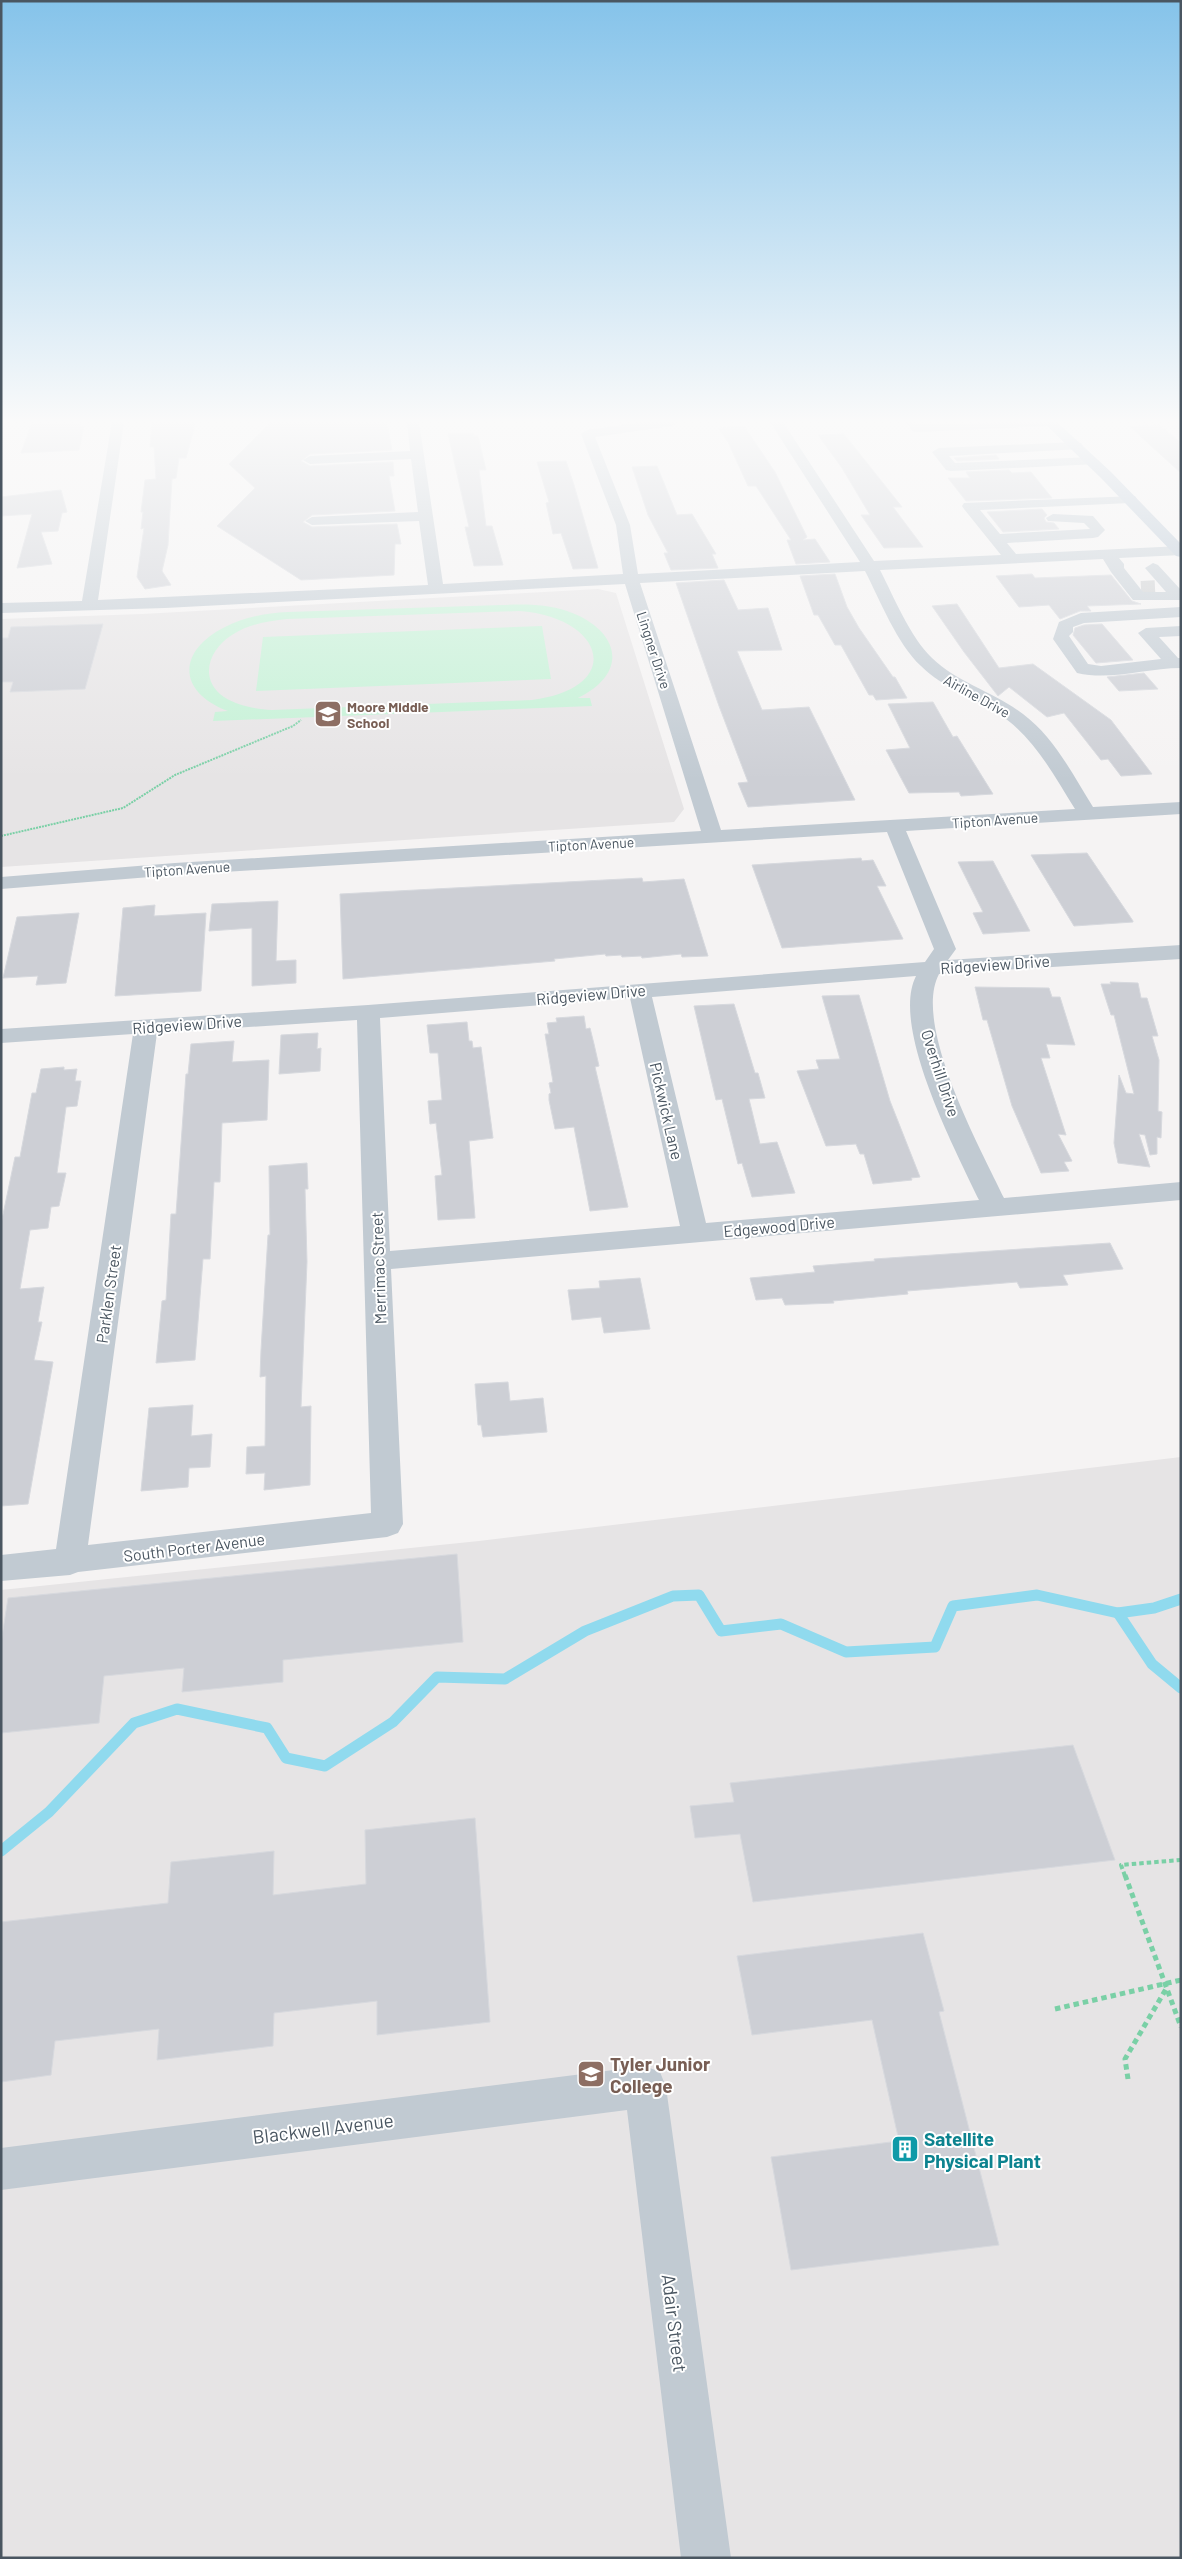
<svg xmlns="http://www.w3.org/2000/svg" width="1182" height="2559" font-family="Barlow,sans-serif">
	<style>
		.education { fill: #e6e4e5 }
		.green { fill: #c3f1d5; fill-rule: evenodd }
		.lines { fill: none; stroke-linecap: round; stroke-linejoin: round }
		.stream { stroke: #90daee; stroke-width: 11 }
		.building { fill: #cdcfd5; stroke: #d7d9de }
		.minor-tunnel { stroke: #caccce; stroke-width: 14; stroke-dasharray: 14 8; stroke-linecap: butt }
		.path-far2 { stroke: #7ad0a6; stroke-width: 2; stroke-dasharray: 2 1; stroke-linecap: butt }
		.path-far1 { stroke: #7ad0a6; stroke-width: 4; stroke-dasharray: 4.5 3; stroke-linecap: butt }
		.path { stroke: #7ad0a6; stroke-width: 5; stroke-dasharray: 5.5 4; stroke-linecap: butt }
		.minor { fill: #c1cad2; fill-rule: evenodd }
		.major { fill: #b3c2d1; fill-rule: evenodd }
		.labels { text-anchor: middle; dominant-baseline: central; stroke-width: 4; stroke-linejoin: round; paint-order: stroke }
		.far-street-label { font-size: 14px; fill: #4a5661; stroke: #fff }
		.far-education-label { font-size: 14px; font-weight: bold; fill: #785e54; stroke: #fff; text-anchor: start }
		.street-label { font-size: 16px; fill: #4a5661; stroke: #fff }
		.near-education-label { font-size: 19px; font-weight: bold; fill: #785e54; stroke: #fff; text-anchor: start }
		.near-street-label { font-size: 19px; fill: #4a5661; stroke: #fff }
		.near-culture-label { font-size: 19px; font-weight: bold; fill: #0d838f; stroke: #fff; text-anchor: start }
	</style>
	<rect width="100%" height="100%" fill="#f5f3f3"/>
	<!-- education -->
	<g class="education">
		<polygon points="598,589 616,593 684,809 674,822 1,867 1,619 142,614"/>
		<polygon points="1181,1457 1181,2558 1,2558 1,1590 479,1541"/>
	</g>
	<!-- green -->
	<g class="green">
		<path d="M502,605C524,604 546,604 567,611C619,629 631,672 578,698H590L592,706L213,721L215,712L228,711C177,692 177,651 225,627C244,617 266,613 288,612ZM519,611C605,617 626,688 532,700L272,710C256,709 238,706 224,697C198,679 209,649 232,635C249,624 268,621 287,619Z"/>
		<polygon points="542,626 551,679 256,691 263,637"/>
	</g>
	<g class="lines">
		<!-- stream -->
		<g class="stream">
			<polyline points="1118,1613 1152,1664 1181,1688"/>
			<polyline points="1,1851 49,1812 134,1723 177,1709 267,1728 286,1758 325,1766 393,1722 437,1677 505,1679 585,1631 673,1596 699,1595 721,1631 781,1624 846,1652 935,1647 953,1606 1037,1595 1118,1613 1154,1608 1181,1599"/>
		</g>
	</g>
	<!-- building -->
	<g class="building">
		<polygon points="152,422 196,422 186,458 179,458 176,478 172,479 168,545 162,571 171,585 145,589 137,577 144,528 141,529 143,512 141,512 145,480 156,479 154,447 150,447"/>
		<polygon points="271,422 387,422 392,450 310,454 301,461 310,466 393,462 394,476 389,476 395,511 312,515 303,522 312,527 397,524 401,544 395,544 394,575 301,580 217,526 255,488 229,464"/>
		<polygon points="80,424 79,427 84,426 79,450 21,453 31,425"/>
		<polygon points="1160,425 1181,443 1181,473 1129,426"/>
		<polygon points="744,426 775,472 807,537 803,540 815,539 830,562 796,564 787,540 791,540 756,486 748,486 728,442 718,428"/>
		<polygon points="473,433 474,436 478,436 486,470 479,470 486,526 492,526 503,565 474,566 465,527 469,527 448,434"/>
		<polygon points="844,434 902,507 893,507 923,547 884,548 861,515 870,515 842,468 818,435"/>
		<polygon points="996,455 999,459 957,461 954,458"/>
		<polygon points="566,461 574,485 598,568 573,569 561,533 553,534 546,503 549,502 537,462"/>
		<polygon points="657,466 677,515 692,514 716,554 712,554 718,568 671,570 664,553 668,553 648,515 632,467"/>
		<polygon points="1009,470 1012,473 1031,472 1052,498 966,501 948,478 970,478 966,472"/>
		<polygon points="61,490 67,512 62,513 58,531 41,532 52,564 17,568 32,514 1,516 1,497"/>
		<polygon points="1042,509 1047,515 1044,518 1046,522 1054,523 1059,529 1003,532 987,512"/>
		<polygon points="835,574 847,607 859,628 893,677 895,677 907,698 876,700 873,695 869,695 841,645 835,645 818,615 814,615 800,576"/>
		<polygon points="1032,574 1035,578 1111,575 1132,601 1141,604 1087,606 1091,611 1080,611 1060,619 1049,605 1019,607 996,576"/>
		<polygon points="724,580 738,610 768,608 782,650 737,651 762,710 809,707 855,800 748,807 738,783 748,782 719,706 676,583"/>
		<polygon points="957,604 999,668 1033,664 1111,720 1152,774 1121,776 1108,759 1101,760 1064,713 1047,717 1009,687 998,696 964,652 932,606"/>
		<polygon points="103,624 85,689 10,692 13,682 1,682 1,638 8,638 11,627"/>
		<polygon points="1102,624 1133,660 1096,663 1073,635 1075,628 1084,625"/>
		<polygon points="1144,673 1158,689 1119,691 1107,677"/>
		<polygon points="933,702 953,737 957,736 993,794 961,796 959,792 909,793 886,750 910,748 888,704"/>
		<polygon points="1087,853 1133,921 1133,922 1074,926 1031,855"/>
		<polygon points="861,858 862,861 873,860 886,886 877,886 903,939 782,948 752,865"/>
		<polygon points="993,861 1030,931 983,934 973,913 983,912 958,862"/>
		<polygon points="642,878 643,882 684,879 708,956 682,957 681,954 642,958 641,956 622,957 621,955 606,956 605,954 554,959 555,961 343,979 340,894"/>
		<polygon points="278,901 276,961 296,960 296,983 252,986 252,928 209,931 212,904"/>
		<polygon points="155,905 154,916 206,913 201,991 115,996 123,908"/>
		<polygon points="79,913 66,983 36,985 38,976 3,978 17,917"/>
		<polygon points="1110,982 1138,983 1141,998 1147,998 1158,1036 1152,1036 1159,1060 1158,1111 1162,1112 1161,1138 1157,1137 1157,1154 1150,1155 1145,1135 1139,1134 1150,1167 1118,1163 1114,1143 1119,1075 1126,1093 1134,1094 1114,1015 1111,1015 1101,984 1111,984"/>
		<polygon points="975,987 1049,988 1052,997 1060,997 1075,1045 1046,1044 1050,1058 1041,1058 1066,1135 1058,1134 1072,1161 1064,1162 1069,1171 1041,1173 1012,1106 987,1020 983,1020"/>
		<polygon points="859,995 890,1101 920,1177 911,1178 912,1180 873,1184 864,1154 860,1154 856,1144 826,1146 797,1071 819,1069 816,1060 840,1059 822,996"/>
		<polygon points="734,1004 755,1073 758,1073 765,1098 749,1099 760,1144 777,1142 795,1193 752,1197 742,1163 738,1164 722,1099 716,1100 694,1006"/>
		<polygon points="584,1016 586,1029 590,1028 594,1044 599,1066 595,1067 628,1207 590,1211 574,1127 555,1129 549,1100 549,1094 551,1093 549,1083 553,1082 545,1034 549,1034 547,1023 557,1022 556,1018"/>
		<polygon points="467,1022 469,1041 472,1041 473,1048 481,1047 493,1138 469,1141 475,1218 438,1220 435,1176 442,1175 436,1123 430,1124 428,1101 442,1100 438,1053 430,1053 427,1025"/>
		<polygon points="318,1033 317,1049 321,1048 320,1071 279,1074 281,1035"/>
		<polygon points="234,1041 232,1062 269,1060 267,1120 222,1123 220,1182 214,1182 210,1259 203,1259 195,1360 156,1363 162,1301 166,1300 171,1214 176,1214 186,1074 188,1074 191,1044"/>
		<polygon points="64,1067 64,1070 77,1069 75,1081 81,1081 77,1106 66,1107 57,1173 66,1173 59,1206 51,1207 48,1228 30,1230 20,1289 44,1287 38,1322 42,1322 34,1360 53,1362 28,1504 1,1506 1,1224 15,1157 20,1157 32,1093 36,1093 41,1069"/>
		<polygon points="307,1163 308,1189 305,1189 307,1262 301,1407 311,1406 310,1485 264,1490 265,1473 246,1474 247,1447 265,1446 266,1376 260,1377 261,1350 268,1235 270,1235 269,1166"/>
		<polygon points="1110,1243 1123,1269 1063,1275 1068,1285 1020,1288 1017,1282 907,1291 908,1294 833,1301 834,1303 785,1305 782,1298 756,1300 750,1278 815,1272 813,1266 875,1261 874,1259"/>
		<polygon points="640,1278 650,1329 604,1333 601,1317 572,1320 568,1290 600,1288 599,1281"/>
		<polygon points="508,1382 510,1401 543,1398 547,1432 483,1437 481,1425 478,1425 475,1384"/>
		<polygon points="193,1405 191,1436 212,1434 210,1467 189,1468 188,1487 141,1491 149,1408"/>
		<polygon points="457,1554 463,1642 283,1660 283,1682 182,1692 184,1668 104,1676 99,1723 1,1733 1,1643 8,1598"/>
		<polygon points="1073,1745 1115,1860 753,1902 740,1834 695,1838 690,1806 734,1802 730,1783"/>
		<polygon points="475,1818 490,2022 377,2035 377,2001 274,2013 273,2046 157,2060 159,2029 55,2041 51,2075 1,2082 1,1922 168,1903 171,1862 274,1851 273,1895 366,1884 365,1830"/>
		<polygon points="923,1933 944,2011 939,2012 999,2245 791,2270 771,2157 899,2141 872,2020 752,2035 737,1956"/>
	</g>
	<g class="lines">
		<!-- minor-tunnel -->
		<polyline class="minor-tunnel" points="1141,588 1159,587"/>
		<!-- path-far2 -->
		<polyline class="path-far2" points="1,836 123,808 175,775 293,726 301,720"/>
		<!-- path-far1 -->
		<polyline class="path-far1" points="1125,1876 1121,1865 1181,1860"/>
		<!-- path -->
		<g class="path">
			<polyline points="1125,1875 1181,2027"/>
			<polyline points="1055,2009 1181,1980"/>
			<polyline points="1128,2079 1125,2059 1166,1989"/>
		</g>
		<!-- minor -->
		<g class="minor">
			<path d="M112,422H124L98,600L428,585L419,521L312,525L305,521L312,517L418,512L411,459L310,464L303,460L310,456L410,451L407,422H419L443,584L623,574L616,525L581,434L587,430L643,422H678L672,426L595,437L630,525L638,574L860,562L770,422H783L874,561L1001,555L964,509L962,506L964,503L1135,496L1137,499L1130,503L980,510L1000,534L1090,529L1084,523L1048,521L1046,518L1053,514L1093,516L1105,530L1098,537L1093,538L1007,543L1016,554L1181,546V555L1119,558L1124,564V568L1143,592H1166L1145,568L1153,563L1158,565L1181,590V600H1133L1111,572L1103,559L880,570C894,597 910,637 932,658C958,683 994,692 1023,714C1054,737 1073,775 1093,807L1181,802V814L906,831L956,949L948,960L1181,945V959L939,974C912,1025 981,1149 1004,1198L1181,1182V1200L391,1269L403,1524L398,1533L387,1537L78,1572L70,1575L1,1581V1555L56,1549L133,1034L1,1043V1029L368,1005L925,962L934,949L887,832L175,875L1,889V877L175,863L701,831L625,584L165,608L1,613V603L82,601ZM865,571C880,600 897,644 921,666C943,688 974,697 999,714C1034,737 1053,774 1075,809L721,830L640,583ZM916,976C890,1027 956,1151 979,1200L706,1223L652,997ZM630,998L680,1226L390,1251L380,1018ZM357,1020L371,1513L88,1545L157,1033Z"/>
			<polygon points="906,422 920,424 1055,422 1049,426 917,432 912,431"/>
			<polygon points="1076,442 1081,443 1083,446 1081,449 949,456 955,463 1092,457 1099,461 1097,464 951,471 946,470 932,452 939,448"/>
			<path d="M1181,607V617L1084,623L1073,627V632L1069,636L1088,664L1101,666L1161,659L1138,633L1146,628L1181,626V636L1159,637L1178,658H1181V668C1146,668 1111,681 1077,673L1053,639L1059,622L1081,613Z"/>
			<polygon points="645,2066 660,2072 666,2087 731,2558 681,2558 627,2110 1,2190 1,2148"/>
		</g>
		<!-- major -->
		<polygon class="major" points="1043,422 1057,422 1111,472 1181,544 1181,557 1176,556 1101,478"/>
	</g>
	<!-- sky -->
	<linearGradient id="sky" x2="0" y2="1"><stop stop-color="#85c3ea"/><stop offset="0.54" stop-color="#fafafa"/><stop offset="1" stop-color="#fafafa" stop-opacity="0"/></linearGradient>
	<rect width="1182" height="780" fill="url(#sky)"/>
	<!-- icons -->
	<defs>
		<g id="school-square" transform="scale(1.4375)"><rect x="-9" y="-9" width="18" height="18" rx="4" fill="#8d6e63" stroke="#fff"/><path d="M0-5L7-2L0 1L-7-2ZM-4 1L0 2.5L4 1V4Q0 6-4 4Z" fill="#fff"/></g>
		<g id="university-square" transform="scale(1.4375)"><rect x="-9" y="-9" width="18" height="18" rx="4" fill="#8d6e63" stroke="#fff"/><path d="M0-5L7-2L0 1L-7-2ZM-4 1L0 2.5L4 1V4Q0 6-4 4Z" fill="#fff"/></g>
		<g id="building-square" transform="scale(1.4375)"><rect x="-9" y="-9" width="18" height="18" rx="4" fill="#0f9aa8" stroke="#fff"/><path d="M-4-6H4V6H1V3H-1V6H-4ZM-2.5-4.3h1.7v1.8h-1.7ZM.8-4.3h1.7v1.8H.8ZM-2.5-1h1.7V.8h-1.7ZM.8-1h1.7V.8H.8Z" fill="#fff"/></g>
	</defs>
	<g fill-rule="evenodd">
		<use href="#school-square" x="328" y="714"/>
		<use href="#university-square" x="591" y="2074"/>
		<use href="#building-square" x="905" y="2149"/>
	</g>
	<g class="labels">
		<!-- far-street labels -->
		<g class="far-street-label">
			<text transform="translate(654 650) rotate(72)">Lingner Drive</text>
			<text transform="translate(977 696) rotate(29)">Airline Drive</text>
			<text transform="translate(995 820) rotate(-4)">Tipton Avenue</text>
			<text transform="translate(591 844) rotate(-3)">Tipton Avenue</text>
			<text transform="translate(187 869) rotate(-4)">Tipton Avenue</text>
		</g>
		<!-- far-education labels -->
		<g class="far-education-label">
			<text x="347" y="706">Moore Middle<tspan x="347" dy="16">School</tspan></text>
		</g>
		<!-- street labels -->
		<g class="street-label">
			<text transform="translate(995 964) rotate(-4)">Ridgeview Drive</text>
			<text transform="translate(591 994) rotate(-5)">Ridgeview Drive</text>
			<text transform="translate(187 1024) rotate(-4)">Ridgeview Drive</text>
			<text transform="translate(941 1073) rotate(72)">Overhill Drive</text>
			<text transform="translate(667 1111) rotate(77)">Pickwick Lane</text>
			<text transform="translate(779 1226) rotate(-5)">Edgewood Drive</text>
			<text transform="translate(378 1268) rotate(-92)">Merrimac Street</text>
			<text transform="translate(108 1294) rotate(-82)">Parklen Street</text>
			<text transform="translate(194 1547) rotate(-7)">South Porter Avenue</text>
		</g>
		<!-- near-education labels -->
		<g class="near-education-label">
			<text x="610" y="2063">Tyler Junior<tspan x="610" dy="22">College</tspan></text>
		</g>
		<!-- near-street labels -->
		<g class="near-street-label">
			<text transform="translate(323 2128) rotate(-7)">Blackwell Avenue</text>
			<text transform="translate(675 2323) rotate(83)">Adair Street</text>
		</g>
		<!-- near-culture labels -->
		<g class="near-culture-label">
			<text x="924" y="2138">Satellite<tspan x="924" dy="22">Physical Plant</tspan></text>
		</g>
	</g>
	<!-- border -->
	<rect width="1182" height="2559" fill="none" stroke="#4a5661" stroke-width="5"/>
</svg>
